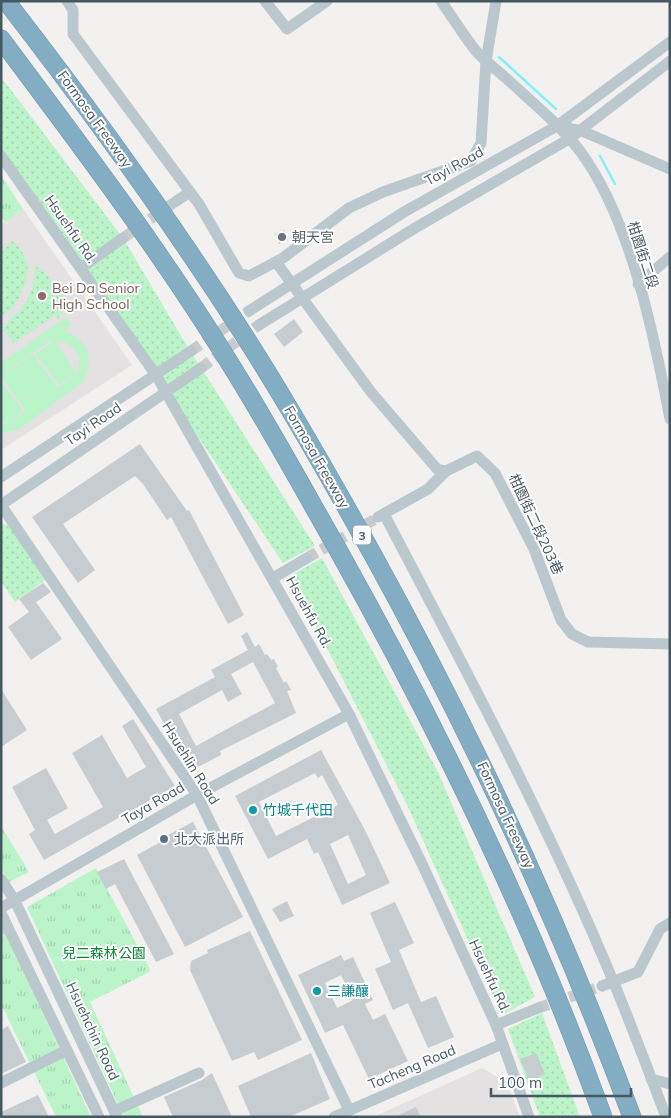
<svg xmlns="http://www.w3.org/2000/svg" width="671" height="1118" font-family="Mulish,'Noto Sans TC',sans-serif">
	<style>
		.education { fill: #e4e1e3 }
		.grass { fill: url(#grass-dots) }
		.park { fill: url(#park-tufts) }
		.garden { fill: #bbf4c8 }
		.lines { fill: none; stroke-linecap: round; stroke-linejoin: round }
		.stream { stroke: #84eff5; stroke-width: 2.5 }
		.building { fill: #c7ccd0; fill-rule: evenodd }
		.minor-tunnel { stroke: #c8cacc; stroke-width: 11; stroke-dasharray: 11 5.5; stroke-linecap: butt }
		.highway-casing { stroke: #6f98af; stroke-width: 19 }
		.minor { stroke: #bac8ce; stroke-width: 11 }
		.highway { stroke: #83adc3; stroke-width: 18 }
		.worship-dot { fill: #6b7280; stroke: #fff; stroke-width: 2 }
		.education-dot { fill: #8d6e63; stroke: #fff; stroke-width: 2 }
		.culture-dot { fill: #0f9aa8; stroke: #fff; stroke-width: 2 }
		.service-dot { fill: #5c6f8a; stroke: #fff; stroke-width: 2 }
		.labels { text-anchor: middle; dominant-baseline: central; stroke-width: 4; stroke-linejoin: round; paint-order: stroke }
		.shield { fill: #fff; stroke: #7e8a90; stroke-width: 1 }
		.shield-label { font-size: 12px; font-weight: bold; fill: #465860 }
		.street-label { font-size: 14px; fill: #465860; stroke: #fff }
		.worship-label { font-size: 14px; fill: #5b616d; stroke: #fff; text-anchor: start }
		.education-label { font-size: 14px; fill: #785e54; stroke: #fff; text-anchor: start }
		.culture-label { font-size: 14px; fill: #0d838f; stroke: #fff; text-anchor: start }
		.service-label { font-size: 14px; fill: #4e5e75; stroke: #fff; text-anchor: start }
		.park-label { font-size: 14px; fill: #0e8436; stroke: #fff }
	</style>
	<defs>
		<pattern id="grass-dots" width="8" height="8" patternUnits="userSpaceOnUse" patternTransform="scale(1.25)"><rect width="8" height="8" fill="#bbf4c8"/><path d="M2 2h.1M6 6h.1" fill="none" stroke="#a2d3ae" stroke-width="1.8" stroke-linecap="round"/></pattern>
		<pattern id="park-tufts" width="24" height="20" patternUnits="userSpaceOnUse" patternTransform="scale(1.25)"><rect width="24" height="20" fill="#bbf4c8"/><path d="M3 7l-1-3M5 7V3M7 7l1-3M15 17l-1-3M17 17v-4M19 17l1-3" fill="none" stroke="#a2d3ae"/></pattern>
	</defs>
	<rect width="100%" height="100%" fill="#f3f0f0"/>
	<!-- education -->
	<g class="education">
		<polygon points="23,209 132,365 1,450 1,225"/>
		<polygon points="482,1068 507,1082 520,1117 373,1117"/>
	</g>
	<!-- grass -->
	<g class="grass">
		<polygon points="1,77 123,238 184,341 315,546 283,563 162,383 1,156"/>
		<path d="M13,241C33,260 30,275 19,297C15,306 10,312 1,317V251Z"/>
		<path d="M35,265C45,274 65,289 64,304C64,308 60,314 59,319L55,315L14,343L2,329C23,306 35,298 35,265Z"/>
		<polygon points="8,524 48,578 15,602 1,582 1,525"/>
		<polygon points="322,558 438,772 535,997 502,1015 407,805 290,576"/>
		<polygon points="542,1013 580,1117 540,1117 508,1029"/>
	</g>
	<!-- park -->
	<g class="park">
		<polygon points="1,175 23,209 5,222 1,216"/>
		<polygon points="1,826 29,872 9,882 1,868"/>
		<polygon points="96,868 151,971 90,1002 143,1117 124,1117 27,907"/>
		<polygon points="1,923 91,1117 56,1117 1,1004"/>
	</g>
	<!-- garden -->
	<path class="garden" d="M66,317L72,325L64,331C87,338 95,361 84,381L18,430L1,433V424H6L1,418V381L23,411L6,424L26,411L1,376L33,354L58,388L77,373C84,355 73,341 55,341L76,373L59,385L36,354L53,341L48,342L1,375V363Z"/>
	<g class="lines">
		<!-- stream -->
		<g class="stream">
			<polyline points="499,57 556,109"/>
			<polyline points="600,156 615,184"/>
		</g>
	</g>
	<!-- building -->
	<g class="building">
		<polygon points="284,230 288,240 279,244 275,234"/>
		<polygon points="294,319 303,332 284,347 274,334"/>
		<polygon points="140,444 187,511 189,510 244,615 228,624 171,517 167,520 143,484 135,476 63,524 95,570 78,583 32,517"/>
		<polygon points="43,583 51,592 36,602 62,639 31,660 8,627 29,612 19,599"/>
		<path d="M247,632L255,647L259,644L265,655L267,654L271,660L274,659L278,667L276,668L284,683L286,681L291,690L287,691L296,713L220,751L221,755L190,771L156,709L215,677L211,670L248,650L241,636ZM253,662L275,703L196,746L179,714L222,690L228,702L242,694L231,674Z"/>
		<polygon points="1,689 27,730 1,747"/>
		<polygon points="133,719 175,786 44,860 29,834 35,830 12,787 46,768 68,808 47,820 55,834 103,807 72,753 102,735 127,778 146,767 122,726"/>
		<path d="M321,750L365,830L390,883L342,905L318,852L314,854L307,839L268,859L235,796ZM315,773L318,778L322,775L338,805L276,836L259,802ZM348,835L366,875L348,884L330,844Z"/>
		<polygon points="193,822 243,917 185,947 137,855 159,843 158,840"/>
		<polygon points="124,859 174,954 156,962 115,884 106,889 97,872"/>
		<polygon points="287,901 294,916 280,922 272,909"/>
		<polygon points="395,902 414,943 399,950 421,1002 436,996 454,1037 428,1048 408,1003 393,1010 375,969 391,962 370,913"/>
		<polygon points="250,931 302,1040 258,1060 254,1052 232,1061 190,970 191,961 208,953 207,950"/>
		<path d="M341,955L344,961L353,957L373,1000L365,1004L373,1020L385,1014L408,1061L369,1079L343,1025L325,1033L298,975ZM341,975L353,1000L337,1008L325,983Z"/>
		<polygon points="8,1026 26,1062 1,1074 1,1030"/>
		<polygon points="311,1053 330,1099 289,1117 251,1117 238,1086"/>
		<polygon points="536,1053 545,1074 529,1080 520,1059"/>
		<polygon points="212,1073 232,1117 173,1117 164,1097 202,1080"/>
		<polygon points="38,1095 49,1117 1,1117 1,1112"/>
		<polygon points="416,1107 421,1117 395,1117"/>
	</g>
	<g class="lines">
		<!-- minor-tunnel -->
		<g class="minor-tunnel">
			<polyline points="123,238 175,202"/>
			<polyline points="191,351 249,311"/>
			<polyline points="201,368 259,325"/>
			<polyline points="307,558 377,518"/>
			<polyline points="538,1008 602,986"/>
		</g>
		<!-- highway casing -->
		<g class="highway-casing">
			<g id="highway">
				<path d="M6,1C92,112 174,225 249,343C293,412 333,483 373,555C473,736 560,923 632,1117"/>
				<path d="M1,39C78,142 156,245 224,354C264,417 300,483 337,548C439,730 532,920 603,1117"/>
			</g>
		</g>
		<!-- minor -->
		<g class="minor">
			<polyline points="67,1 73,10 73,34 199,204 239,273 249,276 283,258 349,208 383,192 471,161 481,143 486,61 496,1"/>
			<polyline points="265,1 287,29 327,1"/>
			<path d="M441,1C453,18 464,36 476,51C485,61 497,70 507,79C532,102 559,124 580,151C631,220 654,335 670,419"/>
			<polyline points="557,126 582,131 670,169"/>
			<polyline points="1,156 156,375 349,714 423,866 496,1025 529,1117"/>
			<polyline points="175,202 190,192"/>
			<polyline points="276,262 371,392 437,469 446,471 477,456 495,473 534,549 561,620 572,634 588,642 670,644"/>
			<polyline points="81,268 123,238"/>
			<polyline points="638,284 670,257"/>
			<polyline points="249,311 404,212 557,126 670,42"/>
			<polyline points="259,325 415,228 569,139 670,61"/>
			<polyline points="1,477 191,351"/>
			<polyline points="1,505 197,795 349,1110"/>
			<polyline points="1,505 201,368"/>
			<path d="M384,514C465,668 547,822 614,983C632,1027 649,1072 666,1117"/>
			<polyline points="378,517 428,489 446,471"/>
			<polyline points="273,578 307,558"/>
			<polyline points="1,879 15,901 117,1117"/>
			<polyline points="1,908 197,795 349,714"/>
			<polyline points="1,913 99,1117"/>
			<polyline points="602,986 638,972 660,929 670,923"/>
			<polyline points="496,1025 538,1008"/>
			<polyline points="651,1079 670,1084"/>
			<polyline points="1,1083 67,1050"/>
			<polyline points="114,1111 199,1073"/>
			<polyline points="334,1117 502,1044"/>
		</g>
		<!-- highway -->
		<use href="#highway" class="highway"/>
	</g>
	<!-- markers -->
	<circle class="worship-dot" cx="282" cy="237" r="5"/>
	<circle class="education-dot" cx="42" cy="296" r="5"/>
	<g class="culture-dot">
		<circle cx="253" cy="810" r="5"/>
		<circle cx="317" cy="991" r="5"/>
	</g>
	<circle class="service-dot" cx="164" cy="839" r="5"/>
	<g class="labels">
		<!-- shield labels -->
		<rect class="shield" x="353" y="525.5" width="18" height="19" rx="4"/>
		<g class="shield-label">
			<text x="362" y="535">3</text>
		</g>
		<!-- street labels -->
		<g class="street-label">
			<text transform="translate(95 119) rotate(54)">Formosa Freeway</text>
			<text transform="translate(454 166) rotate(-29)">Tayi Road</text>
			<text transform="translate(71 229) rotate(55)">Hsuehfu Rd.</text>
			<text transform="translate(643 255) rotate(72)">柑園街二段</text>
			<text transform="translate(93 424) rotate(-34)">Tayi Road</text>
			<text transform="translate(317 457) rotate(60)">Formosa Freeway</text>
			<text transform="translate(536 524) rotate(65)">柑園街二段203巷</text>
			<text transform="translate(309 612) rotate(61)">Hsuehfu Rd.</text>
			<text transform="translate(191 763) rotate(58)">Hsuehlin Road</text>
			<text transform="translate(153 803) rotate(-30)">Taya Road</text>
			<text transform="translate(506 815) rotate(65)">Formosa Freeway</text>
			<text transform="translate(490 976) rotate(65)">Hsuehfu Rd.</text>
			<text transform="translate(93 1031) rotate(65)">Hsuehchin Road</text>
			<text transform="translate(412 1067) rotate(-23)">Tacheng Road</text>
		</g>
		<!-- worship labels -->
		<g class="worship-label">
			<text x="292" y="237">朝天宮</text>
		</g>
		<!-- education labels -->
		<g class="education-label">
			<text x="52" y="288">Bei Da Senior<tspan x="52" dy="16">High School</tspan></text>
		</g>
		<!-- culture labels -->
		<g class="culture-label">
			<text x="263" y="810">竹城千代田</text>
			<text x="327" y="991">三謙釀</text>
		</g>
		<!-- service labels -->
		<g class="service-label">
			<text x="174" y="839">北大派出所</text>
		</g>
		<!-- park labels -->
		<g class="park-label">
			<text x="104" y="953">兒二森林公園</text>
		</g>
	</g>
	<!-- border -->
	<rect width="671" height="1118" fill="none" stroke="#465860" stroke-width="5"/>
	<!-- scale -->
	<path d="M491 1088v8h140v-8" fill="none" stroke="#465860" stroke-width="2.5"/>
	<text x="498" y="1088" font-size="15" fill="#465860" stroke="#ffffff" stroke-width="4" paint-order="stroke">100 m</text>
</svg>
